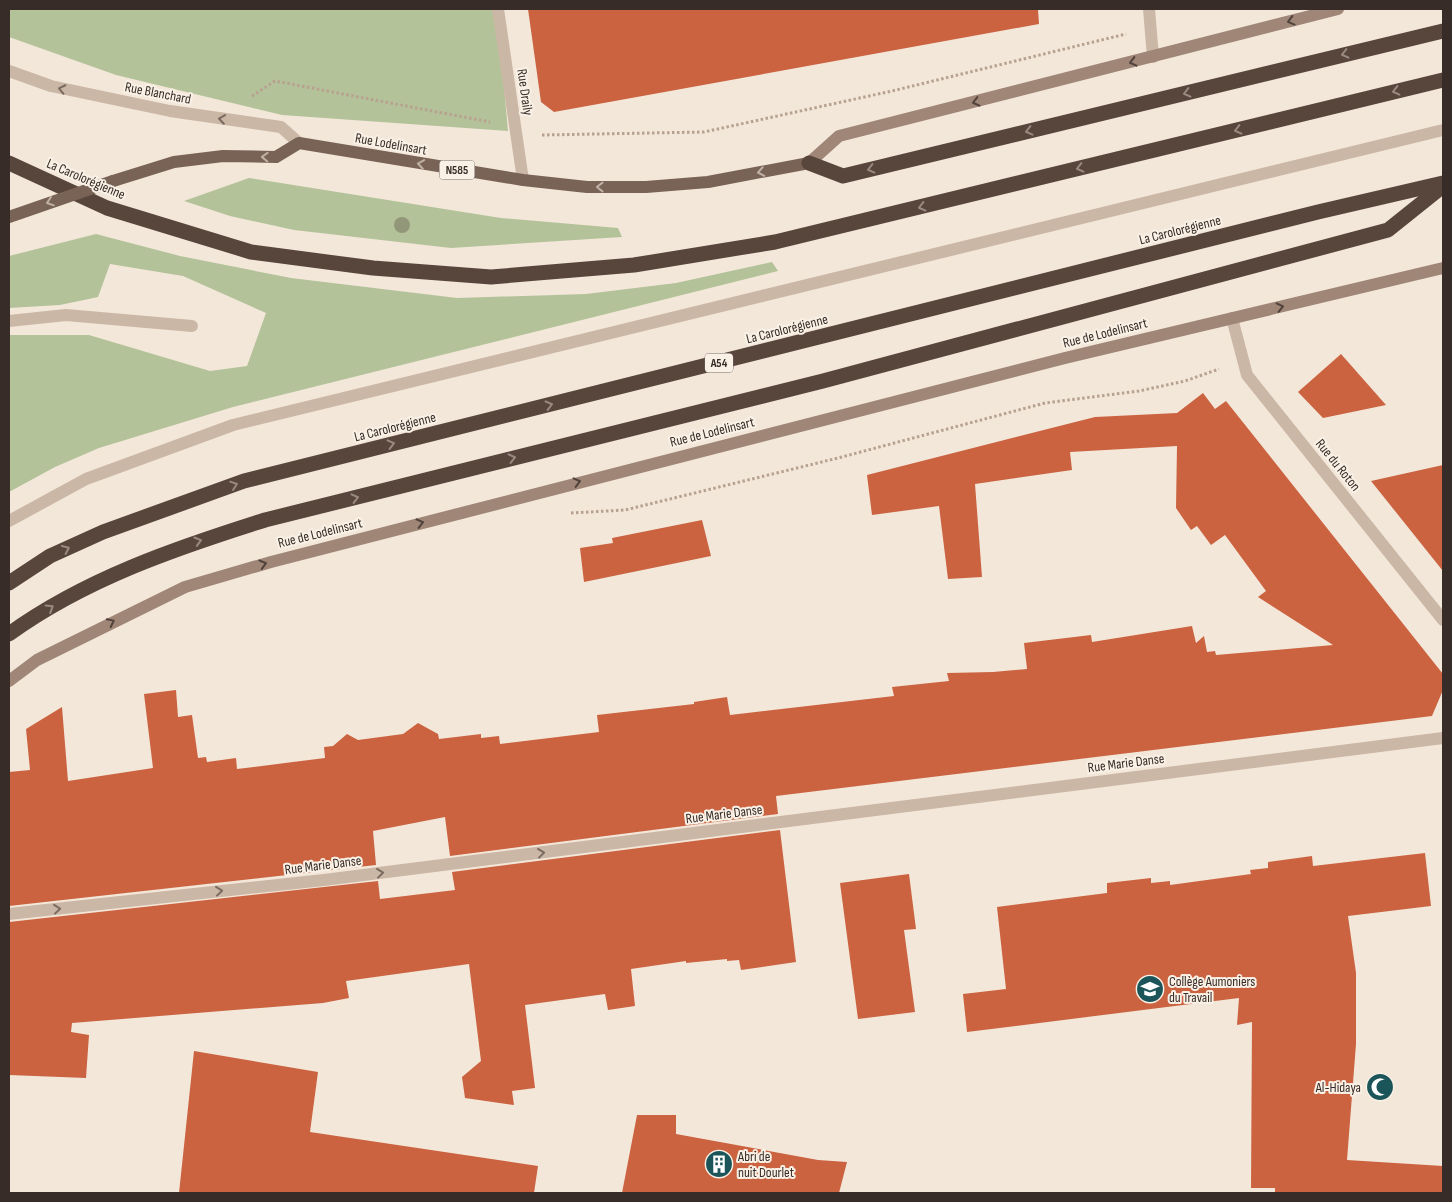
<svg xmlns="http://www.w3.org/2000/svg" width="1452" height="1202" font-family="'Sofia Sans Condensed',sans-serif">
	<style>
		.green { fill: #b4c299 }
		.building { fill: #cb6340 }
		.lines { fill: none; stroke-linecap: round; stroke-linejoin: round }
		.path { stroke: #b7a18f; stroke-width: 3; stroke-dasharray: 2.5 2.5; stroke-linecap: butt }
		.lane { stroke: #cbb7a5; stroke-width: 12 }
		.street { stroke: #cbb7a5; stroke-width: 12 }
		.secondary { stroke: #9f8677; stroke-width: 12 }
		.primary { stroke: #796357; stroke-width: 12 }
		.highway { stroke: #58463d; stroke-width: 15 }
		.primary-bridge { stroke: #796357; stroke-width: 12 }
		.tree { fill: #939779 }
		.oneway { stroke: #51423b }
		.oneway2 { stroke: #998a81 }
		.oneway3 { stroke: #7a6b60 }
		.oneway4 { stroke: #c0b1a6 }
		.labels { text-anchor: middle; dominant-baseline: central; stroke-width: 4; stroke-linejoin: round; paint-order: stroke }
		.shield { fill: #faf1e6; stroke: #726760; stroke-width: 1 }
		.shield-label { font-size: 12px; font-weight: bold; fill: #372c27 }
		.street-label { font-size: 14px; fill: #372c27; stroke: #faf1e6 }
		.poi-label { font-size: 14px; fill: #372c27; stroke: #faf1e6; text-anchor: start }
	</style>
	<rect width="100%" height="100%" fill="#f3e7da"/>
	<!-- green -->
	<g class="green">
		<polygon points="9,9 497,9 508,131 282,115 116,75 9,37"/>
		<polygon points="249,178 501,218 618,228 622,237 451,248 294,230 230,216 184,201"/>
		<polygon points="96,234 180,256 291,278 457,298 586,294 676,283 772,262 778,271 233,407 99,448 55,467 9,492 9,335 89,335 210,371 247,366 266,313 183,276 110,264 98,297 60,305 9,308 9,256"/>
	</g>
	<!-- building -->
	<g class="building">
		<polygon points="528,9 1038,9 1039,24 554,112 541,102"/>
		<polygon points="1341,354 1386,405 1323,418 1298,392"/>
		<polygon points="1203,393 1215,409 1226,401 1443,674 1443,690 1432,716 776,796 778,814 450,856 445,817 373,831 376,865 9,906 9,772 30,770 26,729 62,707 68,781 153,768 144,694 176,690 178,717 192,715 198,758 206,757 207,762 236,758 237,769 325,758 324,747 333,746 347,734 358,740 403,734 418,723 438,734 439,739 481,734 481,738 499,736 500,744 599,732 597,715 694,704 694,702 727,697 730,715 894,696 892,687 949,681 947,673 993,672 1027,669 1024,643 1091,635 1092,642 1192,626 1196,643 1204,636 1207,652 1215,651 1216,655 1333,645 1258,597 1266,591 1225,535 1211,545 1197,526 1191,530 1176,508 1177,446 1070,452 1072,470 975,484 982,577 948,579 939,506 872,515 867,475 1095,417 1177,413"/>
		<polygon points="1443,465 1443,571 1371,481"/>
		<polygon points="702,520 711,556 584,582 580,548 613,543 612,538"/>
		<polygon points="780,830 796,962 741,970 739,960 727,961 727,959 686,963 686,961 631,969 635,1006 608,1010 605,994 525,1005 535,1088 512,1091 514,1105 465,1098 462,1077 481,1061 469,964 346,981 349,998 323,1003 72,1023 71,1032 89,1035 86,1078 9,1075 9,922 378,881 380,899 455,890 452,872"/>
		<polygon points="1425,853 1431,906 1348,916 1356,973 1356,1044 1347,1160 1443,1166 1443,1193 1275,1193 1275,1188 1251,1188 1252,1022 1237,1025 1239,998 967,1032 963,994 1006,989 997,907 1107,893 1107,883 1151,878 1151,883 1170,881 1170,885 1251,874 1250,870 1268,868 1268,862 1312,856 1313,866"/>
		<polygon points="909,874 916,929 904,930 915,1012 858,1019 840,883"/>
		<polygon points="194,1051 318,1072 310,1132 538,1166 534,1193 179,1193"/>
		<polygon points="637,1115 676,1115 676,1134 818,1160 847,1162 839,1193 622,1193"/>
	</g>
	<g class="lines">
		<!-- path -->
		<g class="path">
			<polyline points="252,96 275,81 490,122"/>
			<polyline points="542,135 704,132 892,91 1126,34"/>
			<polyline points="571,513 625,510 838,458 1045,403 1139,391 1185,381 1219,369"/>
		</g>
		<!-- lane -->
		<g class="lane">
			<polyline points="9,321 66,315 192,326"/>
			<polyline points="9,521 86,479 233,425 1443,130"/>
		</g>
		<!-- street -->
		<g class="street">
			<polyline points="498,9 523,180"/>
			<polyline points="1149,9 1153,57"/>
			<polyline points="9,71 51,86 170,111 281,127 299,143"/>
			<polyline points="1232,318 1247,375 1443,620"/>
			<polyline points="9,914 324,880 1443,738"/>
		</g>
		<!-- secondary -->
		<g class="secondary">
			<polyline points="809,163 839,136 1338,9"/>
			<polyline points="9,681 37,660 185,587 271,562 1065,358 1443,268"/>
		</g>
		<!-- primary -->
		<polyline class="primary" points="113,181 174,162 223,156 276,157 299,143 523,180 587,187 646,187 708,182 809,163"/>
		<!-- highway -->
		<g class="highway">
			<polyline points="9,163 107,208 251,252 373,268 491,277 634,265 775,242 1443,80"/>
			<polyline points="809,163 843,176 1443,31"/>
			<polyline points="9,583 50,556 103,532 244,481 1318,212 1443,183"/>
			<path d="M9,634C85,579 176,548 265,520L823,381L1388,230L1443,186"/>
		</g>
		<!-- primary-bridge -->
		<polyline class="primary-bridge" points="9,217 113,181"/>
	</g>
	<!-- trees -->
	<circle class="tree" cx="402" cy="225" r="8"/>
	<!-- one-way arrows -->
	<defs><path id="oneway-chevron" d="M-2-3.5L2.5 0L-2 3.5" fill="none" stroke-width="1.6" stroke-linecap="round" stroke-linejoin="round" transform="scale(1.25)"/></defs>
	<g class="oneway">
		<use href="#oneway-chevron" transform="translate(1291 21) rotate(165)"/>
		<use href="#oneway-chevron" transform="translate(1133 62) rotate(166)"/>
		<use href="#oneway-chevron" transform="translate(976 102) rotate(166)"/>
		<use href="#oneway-chevron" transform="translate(1280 307) rotate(-13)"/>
		<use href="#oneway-chevron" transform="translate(577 482) rotate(-14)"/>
		<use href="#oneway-chevron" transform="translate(420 523) rotate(-14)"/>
		<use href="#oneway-chevron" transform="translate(263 564) rotate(-16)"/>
		<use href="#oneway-chevron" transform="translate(111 622) rotate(-26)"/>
	</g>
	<g class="oneway2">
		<use href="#oneway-chevron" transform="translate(1345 54) rotate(166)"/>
		<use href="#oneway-chevron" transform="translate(1396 91) rotate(166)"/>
		<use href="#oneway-chevron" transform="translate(1187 93) rotate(166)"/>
		<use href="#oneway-chevron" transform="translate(1238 130) rotate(166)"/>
		<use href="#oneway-chevron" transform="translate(1029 131) rotate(166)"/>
		<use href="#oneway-chevron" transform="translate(1080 168) rotate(166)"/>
		<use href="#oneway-chevron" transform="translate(871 169) rotate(166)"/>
		<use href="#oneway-chevron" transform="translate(922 207) rotate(166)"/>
		<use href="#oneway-chevron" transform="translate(549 405) rotate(-14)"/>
		<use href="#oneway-chevron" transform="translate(391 444) rotate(-14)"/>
		<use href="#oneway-chevron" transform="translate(512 458) rotate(-14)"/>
		<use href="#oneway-chevron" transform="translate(234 485) rotate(-19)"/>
		<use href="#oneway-chevron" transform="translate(355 498) rotate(-14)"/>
		<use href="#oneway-chevron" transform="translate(198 541) rotate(-17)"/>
		<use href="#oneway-chevron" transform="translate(66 549) rotate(-25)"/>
		<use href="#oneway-chevron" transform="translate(50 608) rotate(-32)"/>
	</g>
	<g class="oneway3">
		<use href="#oneway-chevron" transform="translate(62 89) rotate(-168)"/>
		<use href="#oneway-chevron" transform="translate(222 119) rotate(-172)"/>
		<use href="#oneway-chevron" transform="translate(541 853) rotate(-7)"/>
		<use href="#oneway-chevron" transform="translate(380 873) rotate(-7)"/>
		<use href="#oneway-chevron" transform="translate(219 891) rotate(-6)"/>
		<use href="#oneway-chevron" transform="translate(57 909) rotate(-6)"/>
	</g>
	<g class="oneway4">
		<use href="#oneway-chevron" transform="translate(265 157) rotate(-178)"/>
		<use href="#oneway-chevron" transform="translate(421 164) rotate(-171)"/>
		<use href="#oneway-chevron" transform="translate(761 172) rotate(169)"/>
		<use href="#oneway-chevron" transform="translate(600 187) rotate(-180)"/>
		<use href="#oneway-chevron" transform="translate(50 202) rotate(161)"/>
	</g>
	<!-- icons -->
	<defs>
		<g id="school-disc" transform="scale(1.4375)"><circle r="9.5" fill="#1b555a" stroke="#faf1e6"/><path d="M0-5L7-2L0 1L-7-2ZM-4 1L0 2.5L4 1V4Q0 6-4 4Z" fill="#fff"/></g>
		<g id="mosque-disc" transform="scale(1.4375)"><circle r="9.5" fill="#1b555a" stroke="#faf1e6"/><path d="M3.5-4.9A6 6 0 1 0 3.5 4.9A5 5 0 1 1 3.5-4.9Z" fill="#fff"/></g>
		<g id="building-disc" transform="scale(1.4375)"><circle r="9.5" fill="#1b555a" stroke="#faf1e6"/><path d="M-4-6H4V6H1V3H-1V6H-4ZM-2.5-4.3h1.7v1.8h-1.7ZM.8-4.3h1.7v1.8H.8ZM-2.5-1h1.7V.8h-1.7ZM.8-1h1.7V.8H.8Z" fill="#fff"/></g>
	</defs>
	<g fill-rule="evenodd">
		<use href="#school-disc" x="1150" y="989"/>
		<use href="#mosque-disc" x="1380" y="1087"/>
		<use href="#building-disc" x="719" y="1164"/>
	</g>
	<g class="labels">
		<!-- shield labels -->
		<g class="shield">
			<rect x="439.5" y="160.5" width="35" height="19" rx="4"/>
			<rect x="705" y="353.5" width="28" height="19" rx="4"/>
		</g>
		<g class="shield-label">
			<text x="457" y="170">N585</text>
			<text x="719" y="363">A54</text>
		</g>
		<!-- street labels -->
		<g class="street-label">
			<text transform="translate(525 92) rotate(82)">Rue Draily</text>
			<text transform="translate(158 93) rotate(11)">Rue Blanchard</text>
			<text transform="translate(391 144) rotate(10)">Rue Lodelinsart</text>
			<text transform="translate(86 179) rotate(23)">La Carolorégienne</text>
			<text transform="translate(1180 230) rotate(-14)">La Carolorégienne</text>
			<text transform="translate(787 329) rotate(-14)">La Carolorégienne</text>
			<text transform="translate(1105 333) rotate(-14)">Rue de Lodelinsart</text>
			<text transform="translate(395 427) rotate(-14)">La Carolorégienne</text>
			<text transform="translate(712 432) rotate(-14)">Rue de Lodelinsart</text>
			<text transform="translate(1338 465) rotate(51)">Rue du Roton</text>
			<text transform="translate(320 533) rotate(-14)">Rue de Lodelinsart</text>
			<text transform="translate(1126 763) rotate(-7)">Rue Marie Danse</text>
			<text transform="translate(724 814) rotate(-7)">Rue Marie Danse</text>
			<text transform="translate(323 865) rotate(-7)">Rue Marie Danse</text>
		</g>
		<!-- poi labels -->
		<g class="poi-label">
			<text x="1169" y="981">Collège Aumoniers<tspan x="1169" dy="16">du Travail</tspan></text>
			<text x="1361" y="1087" text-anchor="end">Al-Hidaya</text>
			<text x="738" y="1156">Abri de<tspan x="738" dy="16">nuit Dourlet</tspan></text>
		</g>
	</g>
	<!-- border -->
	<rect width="1452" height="1202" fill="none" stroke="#372c27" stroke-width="20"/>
</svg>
